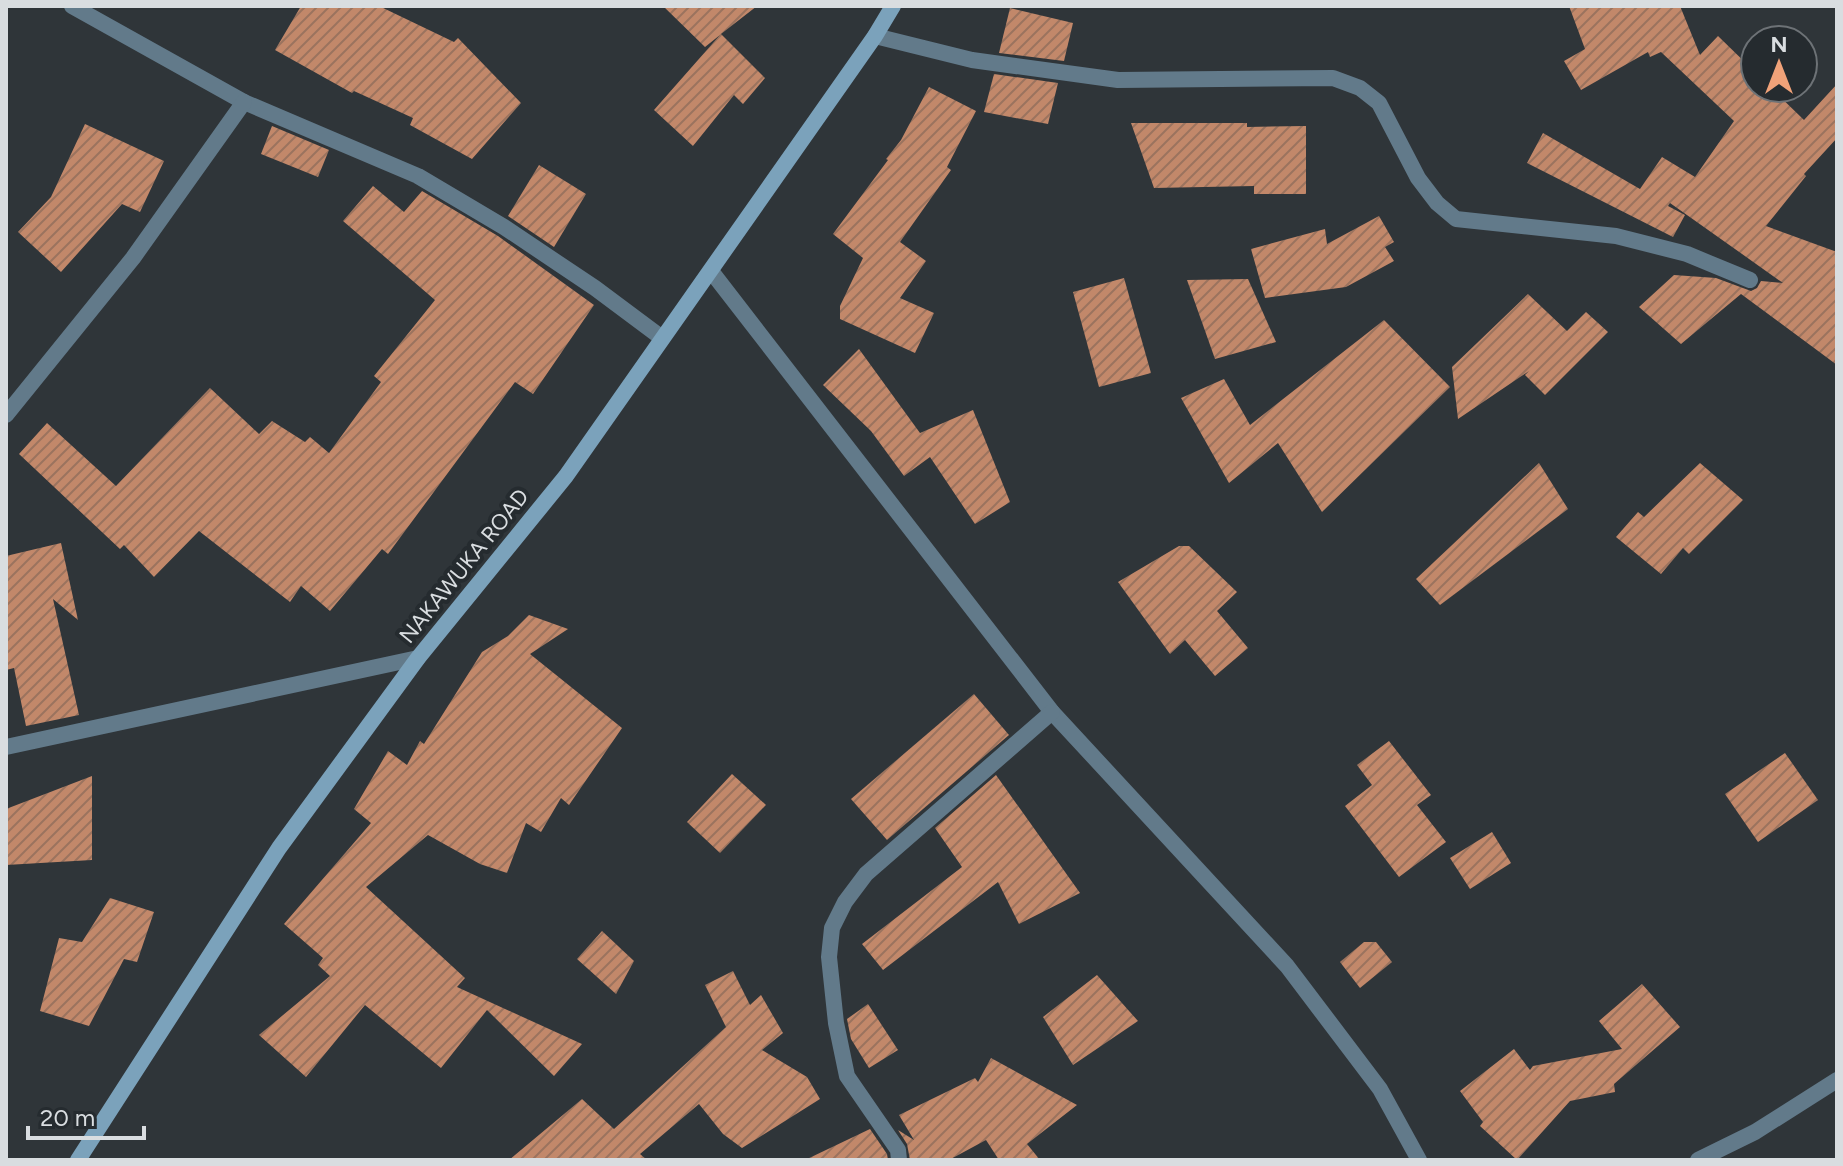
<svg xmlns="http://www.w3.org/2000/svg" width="1843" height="1166" font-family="Figtree,sans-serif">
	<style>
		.building { fill: url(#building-hatch) }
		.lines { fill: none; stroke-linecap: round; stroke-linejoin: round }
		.street { stroke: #627a8a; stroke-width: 16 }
		.secondary { stroke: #7ba2bb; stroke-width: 16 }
		.labels { text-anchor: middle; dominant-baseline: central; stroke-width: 8; stroke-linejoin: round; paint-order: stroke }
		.street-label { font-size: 22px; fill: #d9dde0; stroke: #252b2f }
	</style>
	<defs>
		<pattern id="building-hatch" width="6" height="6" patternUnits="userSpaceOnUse" patternTransform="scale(2)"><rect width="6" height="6" fill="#c2886a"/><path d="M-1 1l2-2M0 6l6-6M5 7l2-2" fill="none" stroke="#9b735e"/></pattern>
	</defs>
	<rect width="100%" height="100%" fill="#2f3539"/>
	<!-- building -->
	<g class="building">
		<polygon points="301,6 379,6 454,42 458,38 521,103 472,159 410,125 413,118 354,91 352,93 275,50"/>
		<polygon points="663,6 757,6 721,34 765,78 743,104 734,95 693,146 654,110 720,35 705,47"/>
		<polygon points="1569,6 1680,6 1700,55 1718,36 1755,72 1755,88 1771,88 1804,120 1837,84 1837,138 1804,174 1806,176 1766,226 1837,252 1837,365 1741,294 1681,344 1639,307 1674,275 1716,278 1751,291 1757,288 1761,281 1783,283 1670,203 1668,206 1685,215 1673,237 1527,163 1543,133 1640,189 1662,157 1695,177 1734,121 1661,52 1650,57 1648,52 1581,90 1564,61 1585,49"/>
		<polygon points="1010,8 1073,23 1064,61 999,53"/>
		<polygon points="994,74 1058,83 1048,124 984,112"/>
		<polygon points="929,87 976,111 947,167 951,170 900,242 926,261 900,298 934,313 915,353 840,319 840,306 863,258 833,234 888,160 886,159 901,140"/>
		<polygon points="1131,123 1247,123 1247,127 1306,126 1306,194 1254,194 1254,186 1154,188"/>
		<polygon points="85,124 164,161 140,212 122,204 61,272 18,232 51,197"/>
		<polygon points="272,126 329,150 318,177 261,154"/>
		<polygon points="539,165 586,194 554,247 508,216"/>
		<polygon points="373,186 404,212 422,191 498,236 594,305 533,394 515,382 388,554 382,549 330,611 301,586 290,602 199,531 154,577 124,545 120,549 19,454 47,423 116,486 210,388 259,434 272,421 305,442 310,437 329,453 381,382 374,376 435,300 343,221"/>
		<polygon points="1379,216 1394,242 1385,247 1394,261 1346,287 1265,298 1251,249 1325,229 1327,244"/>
		<polygon points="1124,278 1151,373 1099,387 1073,292"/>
		<polygon points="1248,279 1276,342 1215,359 1187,280"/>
		<polygon points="1528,294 1567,331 1586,312 1608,332 1545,395 1525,375 1529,371 1458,419 1452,367"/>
		<polygon points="1384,320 1450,387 1322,512 1278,443 1229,483 1181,398 1224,379 1250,425"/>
		<polygon points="859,349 920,433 973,410 1010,502 975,524 930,457 904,476 871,431 823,385"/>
		<polygon points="1539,463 1568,509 1440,605 1416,579"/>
		<polygon points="1700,463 1743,500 1689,554 1683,548 1661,574 1616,537 1638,512 1644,517"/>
		<polygon points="61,543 78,620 53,599 79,715 26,726 14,668 6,670 6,556"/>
		<polygon points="1179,546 1189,546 1237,592 1217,611 1248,648 1215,676 1185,640 1170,654 1118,582"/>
		<polygon points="529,615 568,629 530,654 622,728 569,805 561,798 541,832 526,823 507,873 480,864 428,835 366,887 465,978 457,987 582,1044 554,1076 487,1010 441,1068 365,1005 306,1077 259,1035 330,976 318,965 323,958 284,924 371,823 354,809 388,751 407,765 420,741 424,744 482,652 508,636"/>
		<polygon points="974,694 1009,735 887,840 851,799"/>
		<polygon points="1389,741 1431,795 1417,805 1446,842 1399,877 1345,806 1372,785 1357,765"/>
		<polygon points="1785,753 1818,800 1758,842 1725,794"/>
		<polygon points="732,774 766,805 720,853 687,822"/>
		<polygon points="996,775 1080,893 1019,924 998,882 883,970 862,944 962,867 935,828"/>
		<polygon points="92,776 92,860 6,865 6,809"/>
		<polygon points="1492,832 1511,863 1470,889 1450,858"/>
		<polygon points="110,898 154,912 137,962 124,959 89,1026 40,1011 59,938 82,942"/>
		<polygon points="602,931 634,961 616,994 577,959"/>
		<polygon points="1364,942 1376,942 1392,962 1360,988 1340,962"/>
		<polygon points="733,971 750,1005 761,995 783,1033 762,1050 807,1077 820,1099 742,1148 723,1134 699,1104 640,1154 647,1160 509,1160 582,1099 614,1129 726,1027 705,985"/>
		<polygon points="1097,975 1138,1021 1073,1065 1043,1017"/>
		<polygon points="1642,984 1680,1027 1614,1084 1615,1092 1570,1101 1517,1160 1480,1126 1483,1122 1460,1091 1514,1049 1530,1070 1533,1066 1622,1049 1599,1021"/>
		<polygon points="868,1004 898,1050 869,1068 851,1039 847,1019"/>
		<polygon points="991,1058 1077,1105 1027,1144 1040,1160 999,1160 986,1140 949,1160 910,1160 907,1144 898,1130 914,1140 899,1115 975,1078 978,1082"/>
		<polygon points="870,1129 887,1154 888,1160 805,1160"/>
	</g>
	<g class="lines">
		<!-- street -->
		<g class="street">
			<polyline points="72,6 244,102 418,176 504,227 595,288 662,338"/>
			<polyline points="875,36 972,60 1118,80 1333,78 1360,88 1379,103 1418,178 1437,203 1456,219 1616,236 1687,254 1750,280"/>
			<polyline points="711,271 1052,712 1287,966 1380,1089 1419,1160"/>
			<polyline points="6,415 133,258 244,102"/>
			<polyline points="6,747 418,658"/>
			<polyline points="899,1160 898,1150 847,1076 836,1023 829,957 832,928 845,902 866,874 1052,712"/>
			<polyline points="1698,1160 1755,1132 1837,1080"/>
		</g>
		<!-- secondary -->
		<polyline class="secondary" points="78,1160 279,848 418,658 566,476 875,36 893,6"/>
	</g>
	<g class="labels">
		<!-- street labels -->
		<g class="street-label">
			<text transform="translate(464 566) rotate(-51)">NAKAWUKA ROAD</text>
		</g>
	</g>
	<!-- border -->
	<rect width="1843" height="1166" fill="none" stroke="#d9dde0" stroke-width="16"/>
	<!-- north arrow -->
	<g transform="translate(1779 64)"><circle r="38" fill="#252b2f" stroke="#6d7276" stroke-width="2"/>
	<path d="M0-6L14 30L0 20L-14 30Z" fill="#f0a279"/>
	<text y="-12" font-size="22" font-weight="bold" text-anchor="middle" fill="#d9dde0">N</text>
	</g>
	<!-- scale -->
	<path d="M28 1126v12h116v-12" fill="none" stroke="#d9dde0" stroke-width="4"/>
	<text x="40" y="1126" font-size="24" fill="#d9dde0" stroke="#252b2f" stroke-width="6" paint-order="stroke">20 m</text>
</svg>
